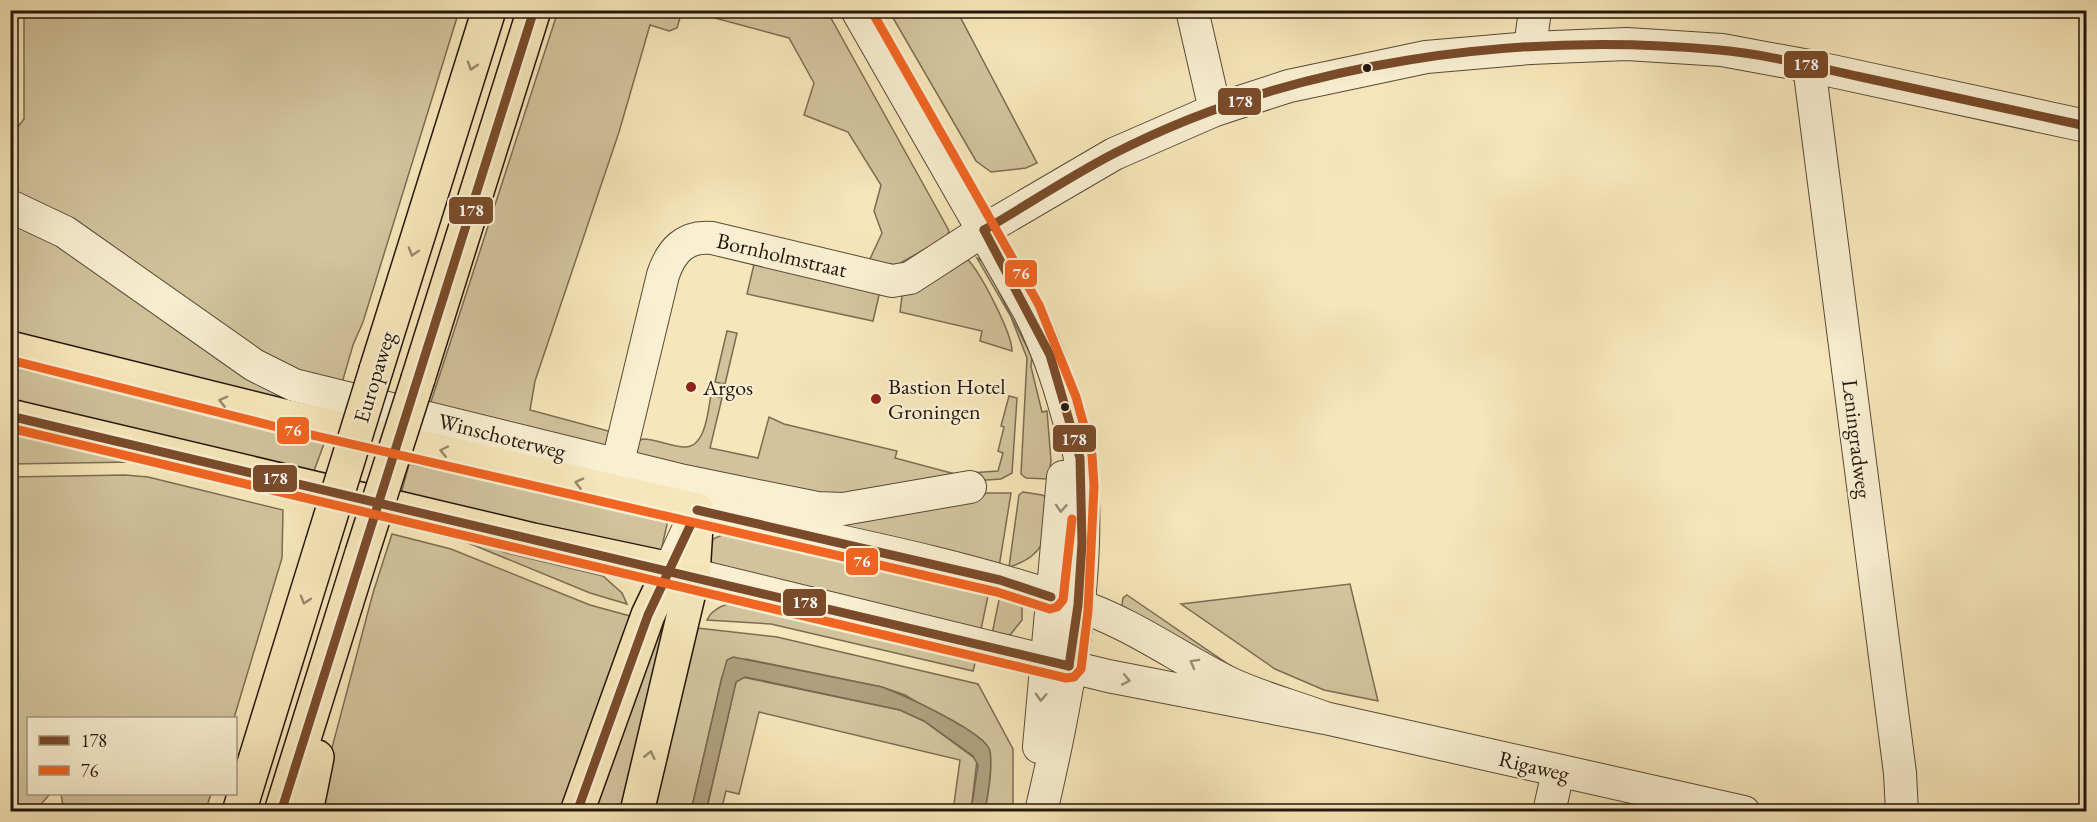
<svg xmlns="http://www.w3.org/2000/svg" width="2097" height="822" font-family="'EB Garamond',serif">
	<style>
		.green { fill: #d2c39c; stroke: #7b6c54; stroke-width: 1.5 }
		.water { fill: #af9f7e; stroke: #776850; stroke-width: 1.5 }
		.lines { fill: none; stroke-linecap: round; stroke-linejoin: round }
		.minor-casing { stroke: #584a37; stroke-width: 34 }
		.major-casing { stroke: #24160c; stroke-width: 36 }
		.highway-casing { stroke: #24160c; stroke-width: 36 }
		.minor { stroke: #f9efd2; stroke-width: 32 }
		.major { stroke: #f6e6b9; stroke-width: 33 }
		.highway { stroke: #f6e6b9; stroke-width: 33 }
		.highway-bridge-casing { stroke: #24160c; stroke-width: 36; stroke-linecap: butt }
		.highway-bridge { stroke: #f6e6b9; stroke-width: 33 }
		.bus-1-casing { stroke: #f9efd2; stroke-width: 14 }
		.bus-2-casing { stroke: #f9efd2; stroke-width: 14 }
		.bus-1 { stroke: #7a4b2a; stroke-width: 9 }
		.bus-2 { stroke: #f26522; stroke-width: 9 }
		.oneway { stroke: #98886b }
		.oneway2 { stroke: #998d79 }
		.bus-dot { fill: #24160c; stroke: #f9efd2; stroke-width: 2 }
		.poi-dot { fill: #8f2418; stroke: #f9efd2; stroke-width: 2 }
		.labels { text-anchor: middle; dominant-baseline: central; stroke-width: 4.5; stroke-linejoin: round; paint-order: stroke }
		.street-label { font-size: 22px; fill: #24160c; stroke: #f9efd2 }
		.poi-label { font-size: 22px; fill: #24160c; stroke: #f9efd2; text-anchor: start }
		.line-badge { stroke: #f9efd2; stroke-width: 2 }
		.badge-label { font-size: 16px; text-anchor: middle; font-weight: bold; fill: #fff }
	</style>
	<rect width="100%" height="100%" fill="#f6e6b9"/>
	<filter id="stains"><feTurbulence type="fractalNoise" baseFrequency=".00333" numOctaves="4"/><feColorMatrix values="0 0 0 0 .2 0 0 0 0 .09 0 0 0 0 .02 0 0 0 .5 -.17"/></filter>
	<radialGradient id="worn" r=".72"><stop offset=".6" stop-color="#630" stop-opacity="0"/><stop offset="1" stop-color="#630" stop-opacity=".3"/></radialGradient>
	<!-- green -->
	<g class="green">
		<polygon points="24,11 459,11 363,322 353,345 340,390 297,375 11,196 10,137 24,119"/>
		<polygon points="558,11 682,11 677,28 669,31 650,25 619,132 535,381 530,410 612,432 608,447 429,408"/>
		<polygon points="689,11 827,11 947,227 949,231 946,237 897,265 869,261 882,233 874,211 881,185 848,132 804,115 814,83 789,38"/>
		<polygon points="889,11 957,11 1037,163 1026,168 991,172 976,161"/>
		<polygon points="10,215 334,417 11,336"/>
		<path d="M966,258C979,269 1012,333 1012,351L980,341L982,331L900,312L902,296L907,290Z"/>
		<polygon points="977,258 984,262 1032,357 1031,367 1042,412 1047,411 1051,461 1048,479 1026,478 1021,474 1027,358 1011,317"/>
		<polygon points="755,260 880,291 873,321 747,294"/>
		<polygon points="727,331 737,333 725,384 715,382"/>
		<polygon points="11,367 325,441 311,479 11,406"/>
		<path d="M711,395L722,398L710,448L758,458L769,417L784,424L897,451L895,458L955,474L998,471L1003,453L998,451L1004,427L1001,426L1009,396L1017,398L1012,473L1001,479L972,481L843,503L636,459V442L643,439C657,439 671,447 685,447C706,447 708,410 711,395Z"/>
		<polygon points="10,424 307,495 304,503 134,462 11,464"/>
		<polygon points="409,464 482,479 603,495 666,512 668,520 659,560 400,498"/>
		<polygon points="125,475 148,477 283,510 282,558 234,718 28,718 28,794 50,794 35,811 11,811 11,477"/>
		<path d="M1023,492L1042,495L1051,499C1048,533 1047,556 1009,567L1019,495Z"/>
		<polygon points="977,493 1011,493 999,567 769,507"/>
		<polygon points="398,514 507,553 603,576 622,593 627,604 590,593"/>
		<polygon points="392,534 451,549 590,605 630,616 632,620 567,811 315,812 373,593"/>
		<polygon points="722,535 872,569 934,578 989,591 980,634 706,570 713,539"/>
		<polygon points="1350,584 1378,701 1324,690 1275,669 1181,604"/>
		<polygon points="1001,590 1022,606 1022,620 1010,635 991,639"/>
		<polygon points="1127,595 1228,664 1263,685 1121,611 1123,598"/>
		<path d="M752,600L978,652L973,671L771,624L707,620C714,604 736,601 752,600Z"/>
		<polygon points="657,621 672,624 628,811 587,812"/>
		<polygon points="697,628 777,637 978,684 1013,749 1013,811 985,811 983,741 905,695 882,687 746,659 722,677 691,811 648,812"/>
		<polygon points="742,677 900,710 924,721 977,760 971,811 953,811 960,760 759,712 739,794 726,791 721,811 706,812 736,682"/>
		<polygon points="61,794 211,794 205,812 64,811"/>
	</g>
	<!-- water -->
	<path class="water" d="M733,657L882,687C901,694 986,732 990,751C993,768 988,794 985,811H971L978,765L973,756L924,721L900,710L745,677L736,682L706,811H691L722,677L727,660Z"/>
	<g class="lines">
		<!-- minor casing -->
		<g class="minor-casing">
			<g id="minor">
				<path d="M857,10L1029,311C1047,348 1057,377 1068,417C1072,431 1079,446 1080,460C1093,568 1066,706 1041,812"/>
				<polyline points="1192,10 1215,110"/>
				<polyline points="1530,48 1535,10"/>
				<polyline points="1809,66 1900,773 1902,812"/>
				<polyline points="10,206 65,232 254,365 294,385 684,481 817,508 843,509 970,487"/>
				<path d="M611,491L663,275C671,251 685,235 712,238L892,281L910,278L984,230L1114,154L1215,110L1289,86L1426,57L1530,48L1627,44L1722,50L1809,66L2086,126"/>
				<path d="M1325,718C1293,706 1258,697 1227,682C1177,657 1131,623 1077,605C954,561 824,539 697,510L670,569L1108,676L1325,718L1744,812"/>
				<polyline points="1039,747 1063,477"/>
				<polyline points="1549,812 1558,772"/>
			</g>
		</g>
		<!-- major casing -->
		<g class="major-casing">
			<g id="major">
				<polyline points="10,348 280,415 697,510 693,575"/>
				<polyline points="10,416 533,540 670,569"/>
			</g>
		</g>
		<!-- highway casing -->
		<g class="highway-casing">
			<g id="highway">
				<polyline points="376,370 489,10"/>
				<polyline points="418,379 534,10"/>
				<polyline points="239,812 322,544"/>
				<polyline points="281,812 362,553"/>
				<polyline points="306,812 317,757"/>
				<polyline points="577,812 648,615 670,569"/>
				<polyline points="637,812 693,575"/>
			</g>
		</g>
		<!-- minor -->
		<use href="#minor" class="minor"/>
		<!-- major -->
		<use href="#major" class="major"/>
		<!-- highway -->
		<use href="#highway" class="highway"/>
		<!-- highway-bridge casing -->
		<g class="highway-bridge-casing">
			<g id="highway-bridge">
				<polyline points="322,544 376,370"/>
				<polyline points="362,553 418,379"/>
			</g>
		</g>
		<!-- highway-bridge -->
		<use href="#highway-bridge" class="highway-bridge"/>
		<!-- bus-1 casing -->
		<g class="bus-1-casing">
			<g id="bus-1">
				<path d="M984,230C1027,205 1069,177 1113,154C1293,61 1519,31 1719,50C1766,54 1814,67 1861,77C1936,93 2011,110 2086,126"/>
				<polyline points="984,230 1050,355 1080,458 1082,543 1078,605 1069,666"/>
				<path d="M10,416C363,500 717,580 1069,666"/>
				<polyline points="697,510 1000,580 1051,597"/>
				<polyline points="281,812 534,10"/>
				<polyline points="577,812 648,615 691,524"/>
			</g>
		</g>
		<!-- bus-2 casing -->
		<g class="bus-2-casing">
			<g id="bus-2">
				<polyline points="10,360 277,427 997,592 1050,609 1057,607 1063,600 1072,519"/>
				<path d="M10,428C362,512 715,592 1066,678L1074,677L1081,669L1088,611L1094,486L1092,455L1076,397L1039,305L871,10"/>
			</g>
		</g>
		<!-- bus-1 -->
		<use href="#bus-1" class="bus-1"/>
		<!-- bus-2 -->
		<use href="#bus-2" class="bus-2"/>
	</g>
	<!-- one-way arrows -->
	<defs><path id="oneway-chevron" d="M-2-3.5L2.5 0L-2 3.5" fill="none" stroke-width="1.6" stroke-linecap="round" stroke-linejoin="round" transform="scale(1.5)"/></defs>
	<g class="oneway">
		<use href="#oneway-chevron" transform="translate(472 66) rotate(107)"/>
		<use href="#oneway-chevron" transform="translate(413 252) rotate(107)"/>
		<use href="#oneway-chevron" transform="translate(223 401) rotate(-166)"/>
		<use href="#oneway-chevron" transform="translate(444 451) rotate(-168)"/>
		<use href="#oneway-chevron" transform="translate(579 483) rotate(-166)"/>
		<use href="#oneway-chevron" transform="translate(305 600) rotate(107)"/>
		<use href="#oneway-chevron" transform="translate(650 755) rotate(-77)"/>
	</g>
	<g class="oneway2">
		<use href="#oneway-chevron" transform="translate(1061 508) rotate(94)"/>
		<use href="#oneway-chevron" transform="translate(1194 663) rotate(-151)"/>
		<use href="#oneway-chevron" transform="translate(1126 680) rotate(11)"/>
		<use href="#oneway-chevron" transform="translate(1041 697) rotate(93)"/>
	</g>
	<!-- markers -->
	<g class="bus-dot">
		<circle cx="1367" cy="68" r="5"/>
		<circle cx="1065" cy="407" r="5"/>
	</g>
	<g class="poi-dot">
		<circle cx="691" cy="387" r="6"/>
		<circle cx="876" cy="399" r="6"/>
	</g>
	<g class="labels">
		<!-- street labels -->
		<g class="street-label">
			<text transform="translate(782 255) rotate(13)">Bornholmstraat</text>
			<text transform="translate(374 377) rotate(-73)">Europaweg</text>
			<text transform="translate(502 436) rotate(14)">Winschoterweg</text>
			<text transform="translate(1857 439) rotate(83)">Leningradweg</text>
			<text transform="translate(1534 766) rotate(13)">Rigaweg</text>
		</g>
		<!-- poi labels -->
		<g class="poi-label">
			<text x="888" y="386">Bastion Hotel<tspan x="888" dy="25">Groningen</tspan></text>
			<text x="703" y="387">Argos</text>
		</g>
	</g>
	<g class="line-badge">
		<rect x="1783" y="50" width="46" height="29" rx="6" fill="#7a4b2a"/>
		<rect x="1217" y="87" width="45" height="29" rx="6" fill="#7a4b2a"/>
		<rect x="448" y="196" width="46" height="29" rx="6" fill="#7a4b2a"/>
		<rect x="1004" y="259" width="34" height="29" rx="6" fill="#f26522"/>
		<rect x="276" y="416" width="34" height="29" rx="6" fill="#f26522"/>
		<rect x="1052" y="424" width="45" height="29" rx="6" fill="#7a4b2a"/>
		<rect x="252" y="464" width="46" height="29" rx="6" fill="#7a4b2a"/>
		<rect x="845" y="547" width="34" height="29" rx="6" fill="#f26522"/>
		<rect x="782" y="588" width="45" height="29" rx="6" fill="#7a4b2a"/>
	</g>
	<g class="badge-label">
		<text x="1806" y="70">178</text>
		<text x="1240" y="107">178</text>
		<text x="471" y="216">178</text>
		<text x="1021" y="279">76</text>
		<text x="293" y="436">76</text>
		<text x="1074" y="445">178</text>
		<text x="275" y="484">178</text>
		<text x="862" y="567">76</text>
		<text x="805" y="608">178</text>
	</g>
	<!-- margin -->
	<rect width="2097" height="822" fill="none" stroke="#f6e6b9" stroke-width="36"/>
	<rect x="12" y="12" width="2073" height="798" fill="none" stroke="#24160c" stroke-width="3"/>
	<rect x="18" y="18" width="2061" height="786" fill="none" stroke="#24160c" stroke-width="1.5"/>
	<!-- legend -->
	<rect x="27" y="717" width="210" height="78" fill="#f9efd2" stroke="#a49883" stroke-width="1.5"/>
	<rect x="39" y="736" width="30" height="9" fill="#7a4b2a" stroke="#a49883" stroke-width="1.5"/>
	<text x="81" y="747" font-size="18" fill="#24160c">178</text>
	<rect x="39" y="766" width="30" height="9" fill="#f26522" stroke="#a49883" stroke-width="1.5"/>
	<text x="81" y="777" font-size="18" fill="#24160c">76</text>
	<rect width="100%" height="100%" filter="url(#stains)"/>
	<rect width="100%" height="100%" fill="url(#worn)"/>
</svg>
